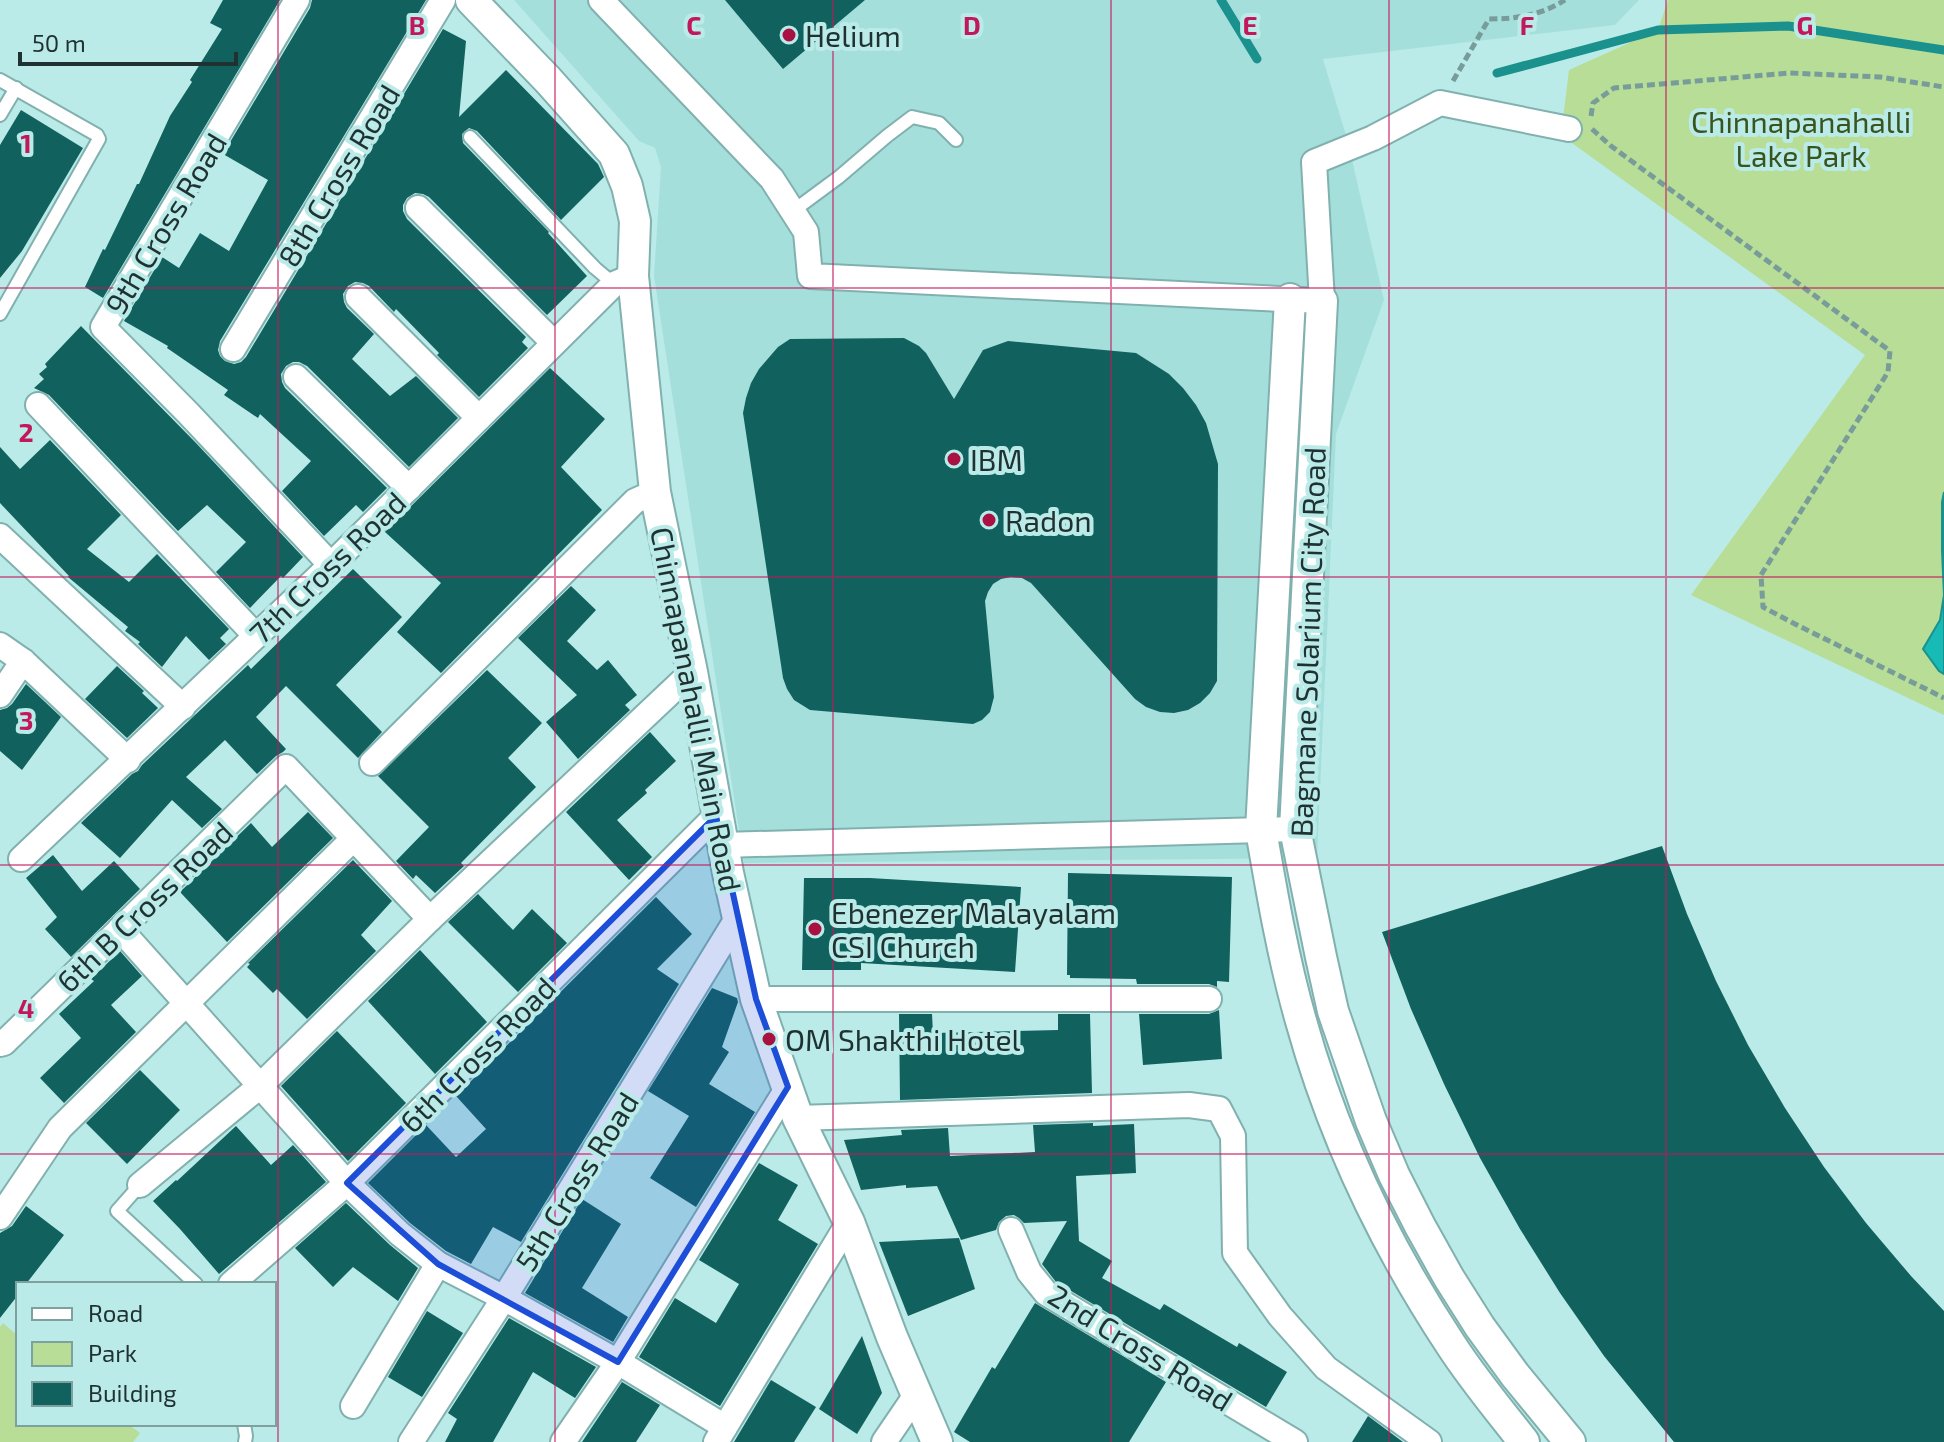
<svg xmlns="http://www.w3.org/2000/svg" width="1944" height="1442" font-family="'Exo 2',sans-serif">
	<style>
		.built { fill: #a5dfdc }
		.green { fill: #b7dd97 }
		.water { fill: #18bab5; stroke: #1a918d; stroke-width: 2 }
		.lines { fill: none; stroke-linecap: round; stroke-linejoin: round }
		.stream { stroke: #1a918d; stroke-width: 9 }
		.building { fill: #11615e }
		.service-casing { stroke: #81b1ae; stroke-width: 16 }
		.minor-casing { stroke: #81b1ae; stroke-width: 28 }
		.tertiary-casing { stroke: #81b1ae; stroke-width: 34 }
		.path { stroke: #789c9a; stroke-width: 5; stroke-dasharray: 8 4; stroke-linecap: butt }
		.service { stroke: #fff; stroke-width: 12 }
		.minor { stroke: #fff; stroke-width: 24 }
		.tertiary { stroke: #fff; stroke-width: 30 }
		.marked { fill: #1d4ed8; fill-opacity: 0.2; stroke: #1d4ed8; stroke-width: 6; stroke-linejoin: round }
		.grid { fill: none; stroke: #c2185b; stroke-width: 2; stroke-opacity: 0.55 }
		.poi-dot { fill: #a81141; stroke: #baebe8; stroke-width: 3 }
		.labels { text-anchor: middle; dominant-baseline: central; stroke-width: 8; stroke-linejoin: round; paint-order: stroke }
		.poi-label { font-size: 30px; fill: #1f3231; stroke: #baebe8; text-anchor: start }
		.park-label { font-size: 30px; fill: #39551d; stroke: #baebe8 }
		.street-label { font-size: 30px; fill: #1f3231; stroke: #baebe8 }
		.grid-label { font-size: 26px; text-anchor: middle; font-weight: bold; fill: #c2185b; stroke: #baebe8; stroke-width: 8; stroke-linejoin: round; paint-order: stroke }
	</style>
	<rect width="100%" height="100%" fill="#baebe8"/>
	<!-- built -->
	<polygon class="built" points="514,0 1639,0 1615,25 1323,59 1348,142 1384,300 1336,434 1317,858 744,863 654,276 661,167 655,148 639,141"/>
	<!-- green -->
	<g class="green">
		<polygon points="1668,0 1944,0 1944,715 1691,595 1865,355 1561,135 1569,70 1658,30"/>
		<polygon points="3,1323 18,1336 18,1424 128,1424 140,1433 133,1442 0,1442 0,1327"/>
	</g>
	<!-- water -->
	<polygon class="water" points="1944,492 1944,674 1939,671 1923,649 1940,620 1944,595 1942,551 1942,502"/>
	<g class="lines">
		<!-- stream -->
		<g class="stream">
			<polyline points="1221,0 1257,59"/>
			<polyline points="1497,73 1658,30 1788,26 1944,50"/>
		</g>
	</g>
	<!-- building -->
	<g class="building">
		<polygon points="223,0 280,0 103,298 85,287 103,249 105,250 137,184 139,184 170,116 192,82 190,80 222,29 210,23"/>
		<polygon points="312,0 426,0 220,341 218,350 220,356 225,361 234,364 241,362 246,357 443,29 466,41 459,117 506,70 598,164 604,177 561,220 477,131 469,128 462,134 463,143 549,232 548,233 587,276 547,315 429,197 423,194 415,193 407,198 403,205 403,211 407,219 526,337 522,342 528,348 479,397 437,355 439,353 398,311 396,309 394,312 369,286 363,283 355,282 348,286 343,294 344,302 347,308 374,334 352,359 390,396 416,376 458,418 409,467 307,366 299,362 293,362 286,366 281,374 282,382 285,388 387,488 363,512 356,505 324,536 282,491 311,461 260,414 258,418 224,395 228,390 167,348 168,346 124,321 162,257 179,268 200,233 229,251 268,180 223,154 310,8"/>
		<polygon points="725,0 865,0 783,69"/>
		<polygon points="21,110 83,148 22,251 0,278 0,145"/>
		<polygon points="81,326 196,443 303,557 283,578 281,576 250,608 216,572 246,542 207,505 178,531 49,395 34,388 44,379 39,374 47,367 45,364"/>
		<polygon points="904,338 919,346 926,353 954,399 983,350 1008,341 1136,353 1169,374 1183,388 1196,405 1206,423 1218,464 1217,681 1210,693 1200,703 1188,710 1174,713 1160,712 1146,707 1135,699 1031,583 1022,578 1011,577 1001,579 993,584 988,592 985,601 994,697 990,712 982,720 973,724 810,710 794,700 787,689 783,678 743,413 746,398 751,383 759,369 778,347 790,339"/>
		<polygon points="550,368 605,419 561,467 602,510 441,673 397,632 441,583 385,532"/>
		<polygon points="50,440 121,515 87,549 129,582 157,554 229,629 220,638 226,644 209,660 186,636 162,667 138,644 140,642 125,631 128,627 68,577 69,576 0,503 0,447 20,469"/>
		<polygon points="353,569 402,617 336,685 382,732 358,758 286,686 256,717 286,749 283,752 276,756 257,774 225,740 186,777 222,809 202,828 172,800 120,858 81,823 132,774 138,771 142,765 248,665 251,669"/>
		<polygon points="571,586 596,610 567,641 597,670 608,660 637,695 625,705 630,710 578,759 546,722 577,695 518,638"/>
		<polygon points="117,666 144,691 142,693 158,708 127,738 85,699"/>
		<polygon points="487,670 542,723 508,758 536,787 461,863 464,866 435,893 416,875 413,879 396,861 429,827 378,776"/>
		<polygon points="26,684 61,717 22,770 0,751 0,710 7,708 12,704"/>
		<polygon points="650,732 676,761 645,790 647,793 617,820 652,857 629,880 566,812"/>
		<polygon points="308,812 333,838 227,942 180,892 251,823 272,847"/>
		<polygon points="1662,846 1687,914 1716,981 1748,1045 1785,1108 1824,1167 1866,1223 1911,1276 1944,1311 1944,1442 1674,1442 1604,1356 1560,1293 1520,1229 1480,1158 1444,1084 1411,1009 1382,932"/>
		<polygon points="53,855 82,891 114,861 140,889 71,957 45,929 57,917 26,878"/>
		<polygon points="353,860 392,901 361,935 376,951 307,1019 277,989 273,993 247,967 250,964 248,963"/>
		<polygon points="1068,873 1232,877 1229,982 1217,981 1217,987 1209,984 1137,984 1136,979 1070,978 1070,975 1067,975"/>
		<polygon points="804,878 870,878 1021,887 1015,972 861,963 861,970 802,970"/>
		<polygon points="478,894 513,930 532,909 567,943 518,992 448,922"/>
		<polygon points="656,897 692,934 657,969 679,984 521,1242 493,1227 471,1264 446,1251 410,1223 368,1183 426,1125 456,1157 486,1129 456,1096"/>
		<polygon points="420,950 487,1022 435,1074 368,1001"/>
		<polygon points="120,951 142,976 111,1005 136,1032 64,1103 40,1078 81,1038 59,1014 94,981 91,979"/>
		<polygon points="712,988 737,998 738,1002 722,1047 729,1052 709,1084 755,1112 696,1207 650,1178 689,1116 648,1091"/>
		<polygon points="1219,1010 1222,1059 1143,1065 1139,1014 1209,1014"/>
		<polygon points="899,1014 932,1014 933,1033 1058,1030 1058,1014 1090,1014 1092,1093 900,1100"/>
		<polygon points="337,1031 406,1103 348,1161 281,1086"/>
		<polygon points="140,1070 180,1110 127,1164 86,1123"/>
		<polygon points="1093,1123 1093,1126 1134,1124 1136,1173 1076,1176 1079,1241 1112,1261 1102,1278 1160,1310 1164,1304 1237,1347 1239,1343 1287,1372 1266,1407 1056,1282 1042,1264 1067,1221 1024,1223 1019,1218 1014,1215 1006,1216 999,1222 996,1230 961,1240 937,1186 906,1188 906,1185 861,1190 844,1140 902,1135 901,1130 948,1128 950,1156 1035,1152 1033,1125"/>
		<polygon points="236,1126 271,1165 293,1145 326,1182 219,1274 180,1229 153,1201 176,1180 177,1181"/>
		<polygon points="759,1163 798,1185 778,1220 818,1244 720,1406 639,1357 675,1298 716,1323 739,1284 699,1260"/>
		<polygon points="582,1199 621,1224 582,1288 628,1317 613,1342 525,1293"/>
		<polygon points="346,1203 390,1245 418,1268 398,1301 353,1267 333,1287 295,1248"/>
		<polygon points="26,1206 64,1235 26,1284 18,1284 18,1295 0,1318 0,1233 12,1226"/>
		<polygon points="959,1238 975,1289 908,1316 879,1242"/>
		<polygon points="1035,1303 1166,1382 1129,1442 970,1442 954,1432 992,1367 995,1369"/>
		<polygon points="427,1311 463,1333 422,1397 388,1377"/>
		<polygon points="509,1318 596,1367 575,1398 533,1372 493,1442 445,1442 457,1419 448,1413"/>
		<polygon points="862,1336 882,1393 857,1434 819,1409"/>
		<polygon points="771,1380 816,1407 794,1442 734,1442"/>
		<polygon points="622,1382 660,1405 636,1442 582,1442"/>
		<polygon points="1368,1416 1403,1442 1352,1442"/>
	</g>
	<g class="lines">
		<!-- service casing -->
		<g class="service-casing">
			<g id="service">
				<polyline points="0,80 97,135 99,139 0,314"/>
				<polyline points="0,115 16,88"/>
				<polyline points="470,137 595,268 614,284"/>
				<polyline points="793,211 839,177 887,136 912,117 939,123 956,140"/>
				<polyline points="140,1185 117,1211 196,1284"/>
				<polyline points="244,1424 246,1436 245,1442"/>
			</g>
		</g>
		<!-- minor casing -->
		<g class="minor-casing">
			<g id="minor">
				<polyline points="297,0 103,327 188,413 331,565"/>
				<polyline points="601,0 772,179 806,232 810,276 1322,301 1314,162 1373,138 1440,103 1569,129"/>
				<polyline points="418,208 554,343"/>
				<polyline points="358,297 479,418"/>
				<polyline points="233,349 443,0"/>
				<polyline points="296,377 409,488"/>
				<polyline points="38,405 256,636"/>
				<polyline points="0,536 183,707"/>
				<polyline points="0,645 23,661 128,760"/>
				<polyline points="0,695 23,661"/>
				<polyline points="372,763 635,501 655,492"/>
				<polyline points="722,845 1295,829"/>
				<polyline points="21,859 331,565 614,284 633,276"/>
				<polyline points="120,929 347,1183 400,1234 438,1264 504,1298 618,1362 725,1427"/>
				<polyline points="756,999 1209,999"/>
				<polyline points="0,1044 4,1043 286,767 430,919"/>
				<polyline points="798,1118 1189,1105 1219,1109 1233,1136 1235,1253 1280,1316 1326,1368 1429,1442"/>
				<polyline points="140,1185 260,1086 430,919 692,672"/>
				<polyline points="0,1217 60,1128 353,839"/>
				<polyline points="1011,1230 1029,1272 1046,1293 1295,1442"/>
				<polyline points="231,1284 347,1183 716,816"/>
				<polyline points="353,1406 438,1264"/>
				<polyline points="411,1442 504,1298 738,917"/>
				<polyline points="563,1442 618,1362 788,1087"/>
				<polyline points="716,1442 849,1222"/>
				<polyline points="884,1442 916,1395"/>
			</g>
		</g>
		<!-- tertiary casing -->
		<g class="tertiary-casing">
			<g id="tertiary">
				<polyline points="471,0 548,80 614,154 627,186 635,221 633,276 655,492 692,672 728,873 756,999 798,1118 849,1222 892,1337 937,1442"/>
				<path d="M1290,299L1261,830C1272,894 1283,958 1301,1021C1333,1136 1385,1245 1451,1345C1473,1379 1499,1410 1524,1442"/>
				<polyline points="1322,301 1295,829 1321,957 1333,1011 1371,1121 1394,1175 1420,1226 1449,1278 1480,1327 1515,1375 1570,1442"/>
			</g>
		</g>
		<!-- path -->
		<g class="path">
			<path d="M1453,81L1489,19C1517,19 1541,15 1565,0"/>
			<polyline points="1591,116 1593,103 1614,88 1790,73 1880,77 1944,87"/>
			<polyline points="1592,129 1611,146 1890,351 1888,372 1761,575 1763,607 1795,624 1944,698"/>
		</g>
		<!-- service -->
		<use href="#service" class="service"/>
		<!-- minor -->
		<use href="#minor" class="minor"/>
		<!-- tertiary -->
		<use href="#tertiary" class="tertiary"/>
	</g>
	<!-- marked area -->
	<path class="marked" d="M716,816L756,999L788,1087L618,1362L438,1264L347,1183Z"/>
	<!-- grid -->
	<path class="grid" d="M278,0V1442M555,0V1442M833,0V1442M1111,0V1442M1389,0V1442M1666,0V1442M0,288H1944M0,577H1944M0,865H1944M0,1154H1944"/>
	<!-- markers -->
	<g class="poi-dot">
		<circle cx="789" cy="35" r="8"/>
		<circle cx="954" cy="459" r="8"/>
		<circle cx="989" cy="520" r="8"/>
		<circle cx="815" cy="929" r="8"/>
		<circle cx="769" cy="1039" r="8"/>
	</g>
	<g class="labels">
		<!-- poi labels -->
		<g class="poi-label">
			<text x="805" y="35">Helium</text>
			<text x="970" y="459">IBM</text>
			<text x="1005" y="520">Radon</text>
			<text x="831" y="912">Ebenezer Malayalam<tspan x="831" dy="34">CSI Church</tspan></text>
			<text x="785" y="1039">OM Shakthi Hotel</text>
		</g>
		<!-- park labels -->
		<g class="park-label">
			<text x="1801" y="121">Chinnapanahalli<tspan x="1801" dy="34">Lake Park</tspan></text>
		</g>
		<!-- street labels -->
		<g class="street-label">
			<text transform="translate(338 175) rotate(-59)">8th Cross Road</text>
			<text transform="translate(165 223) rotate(-59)">9th Cross Road</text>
			<text transform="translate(327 567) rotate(-44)">7th Cross Road</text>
			<text transform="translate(1307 642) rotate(-88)">Bagmane Solarium City Road</text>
			<text transform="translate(697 709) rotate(79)">Chinnapanahalli Main Road</text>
			<text transform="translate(144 906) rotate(-44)">6th B Cross Road</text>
			<text transform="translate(477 1054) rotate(-45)">6th Cross Road</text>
			<text transform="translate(576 1181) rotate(-58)">5th Cross Road</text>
			<text transform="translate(1141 1347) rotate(32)">2nd Cross Road</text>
		</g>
	</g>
	<g class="grid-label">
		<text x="417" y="35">B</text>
		<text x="694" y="35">C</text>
		<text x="972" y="35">D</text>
		<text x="1250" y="35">E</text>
		<text x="1527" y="35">F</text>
		<text x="1805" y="35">G</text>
		<text x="26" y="153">1</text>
		<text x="26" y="442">2</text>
		<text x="26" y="730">3</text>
		<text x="26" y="1018">4</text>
	</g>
	<!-- legend -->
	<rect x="16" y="1282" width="260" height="144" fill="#baebe8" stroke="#7ca19f" stroke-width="2"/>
	<rect x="32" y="1308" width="40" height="12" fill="#ffffff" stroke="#7ca19f" stroke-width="2"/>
	<text x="88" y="1322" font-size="24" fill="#1f3231">Road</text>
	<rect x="32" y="1342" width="40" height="24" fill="#b7dd97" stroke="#7ca19f" stroke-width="2"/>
	<text x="88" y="1362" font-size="24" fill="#1f3231">Park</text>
	<rect x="32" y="1382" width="40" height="24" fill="#11615e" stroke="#7ca19f" stroke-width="2"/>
	<text x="88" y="1402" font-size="24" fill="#1f3231">Building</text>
	<!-- scale -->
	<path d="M20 52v12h216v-12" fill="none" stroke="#1f3231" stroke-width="4"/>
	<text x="32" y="52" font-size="24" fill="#1f3231" stroke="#baebe8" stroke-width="6" paint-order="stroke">50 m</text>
</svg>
